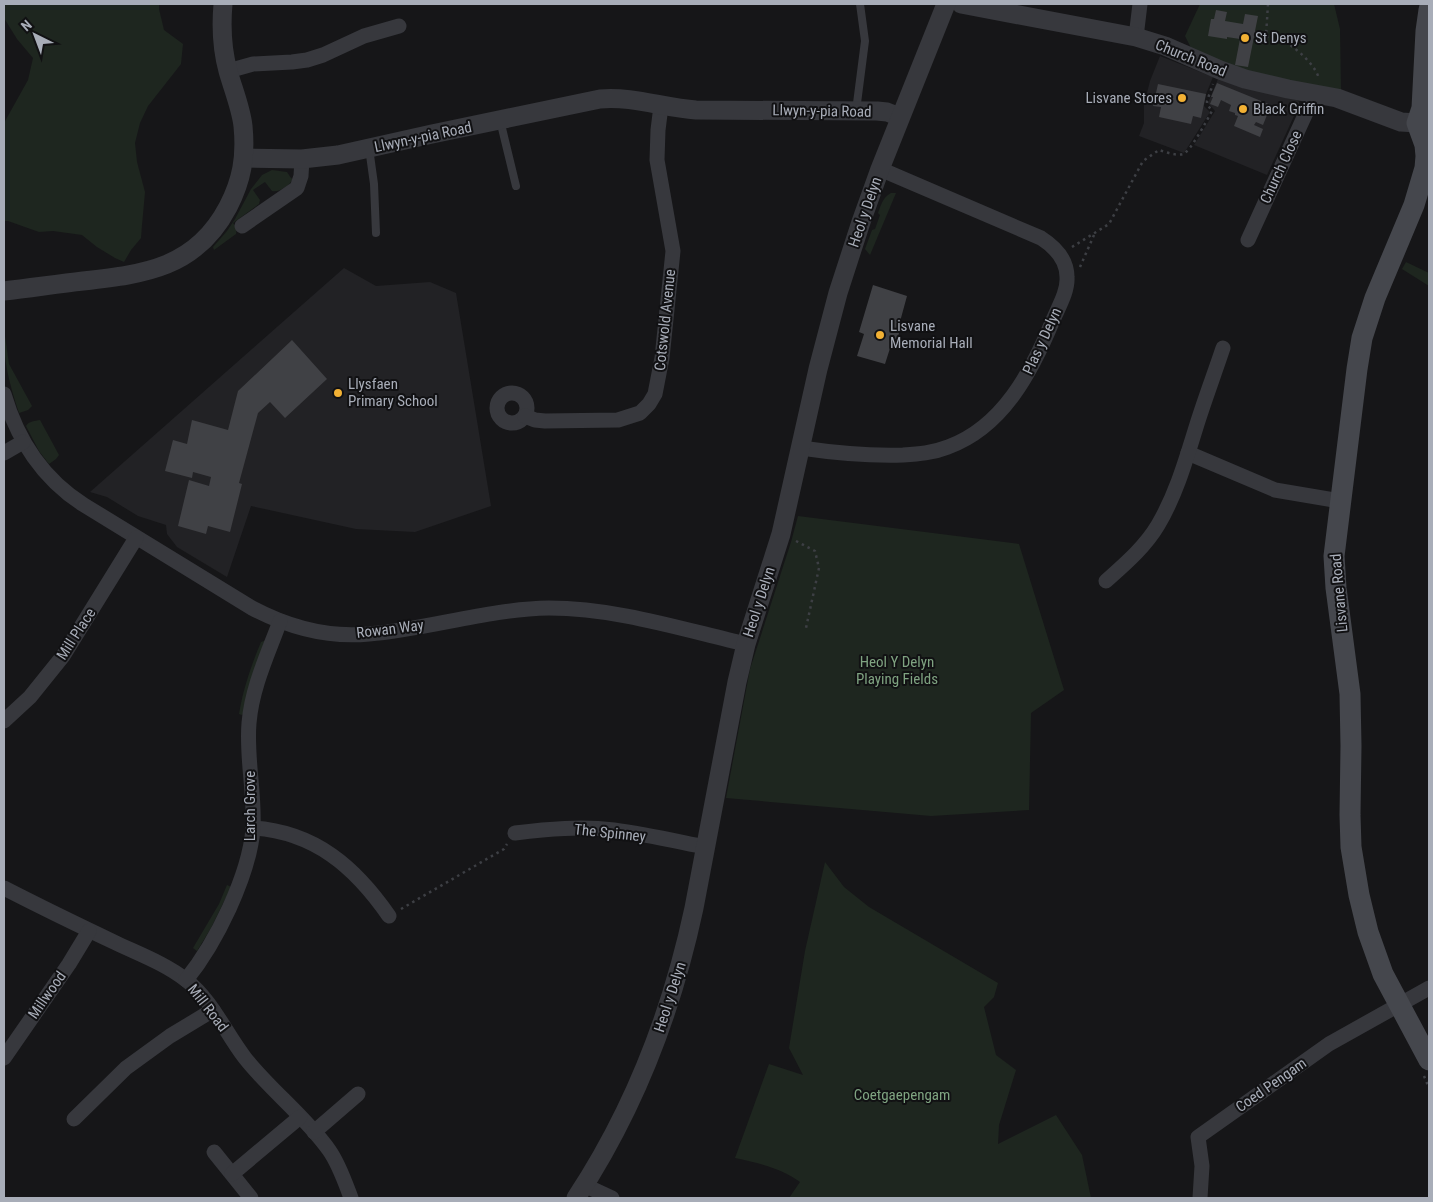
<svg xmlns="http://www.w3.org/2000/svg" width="1433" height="1202" font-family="'Roboto Condensed',sans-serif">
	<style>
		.built { fill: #222225 }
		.green { fill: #1e261f }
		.building { fill: #404145 }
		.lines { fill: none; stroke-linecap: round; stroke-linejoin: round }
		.path { stroke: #3d3f44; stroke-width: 2.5; stroke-dasharray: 2.5 4; stroke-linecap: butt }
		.service { stroke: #37383d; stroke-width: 8 }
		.minor { stroke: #37383d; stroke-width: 15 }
		.tertiary { stroke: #37383d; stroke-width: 19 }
		.secondary { stroke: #45474d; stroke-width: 21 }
		.poi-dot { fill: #f2b134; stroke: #111113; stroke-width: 2 }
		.labels { text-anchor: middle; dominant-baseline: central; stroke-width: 4; stroke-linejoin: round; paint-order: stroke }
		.poi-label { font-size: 15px; fill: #a8adb8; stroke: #111113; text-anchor: start }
		.street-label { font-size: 15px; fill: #a8adb8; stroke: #111113 }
		.park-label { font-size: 15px; fill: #7fa381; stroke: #111113 }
	</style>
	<rect width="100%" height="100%" fill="#161618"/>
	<!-- built -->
	<g class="built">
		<polygon points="1160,56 1213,77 1206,94 1204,106 1210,112 1184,153 1139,136 1144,123 1144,105 1150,81"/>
		<polygon points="1218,79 1297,100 1299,102 1299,105 1267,175 1194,145 1215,111 1208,103"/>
		<polygon points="344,268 376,286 430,282 456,293 491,506 415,532 356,529 251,506 227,577 177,547 167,534 166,525 138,516 107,497 90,492"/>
	</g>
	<!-- green -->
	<g class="green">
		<polygon points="4,4 159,4 159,9 164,30 183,44 181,64 148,106 140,123 135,143 137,162 145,192 142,225 141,238 131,250 124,262 115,258 97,247 82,235 53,231 39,232 8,221 4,221 4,123 28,80 33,58 17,39 4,18"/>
		<polygon points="1200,4 1334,4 1340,29 1341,92 1257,74 1193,52 1185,36"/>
		<path d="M272,170L287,172L291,178L293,179C290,185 279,193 272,191L265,182L253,190L260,200L259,204L233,223L237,228L236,234L214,250L213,247L227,231L235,219L251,189L262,175Z"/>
		<path d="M891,193H896L870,255L865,249L872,230L875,229L880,215L878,213C881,205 883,197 891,193Z"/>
		<polygon points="1406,262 1429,273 1429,286 1402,269"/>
		<path d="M4,329L9,364L32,406L28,410L19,413C10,386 2,357 4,329Z"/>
		<path d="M40,420L59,455L56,459L49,464L39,451L26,426C29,421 35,421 40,420Z"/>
		<polygon points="798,516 1019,544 1064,690 1031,713 1029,810 931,816 726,798 750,669 791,542"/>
		<path d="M266,640L244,713L242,715L239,714C243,689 251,666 261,642Z"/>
		<path d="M825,862L844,887L869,907L998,983L994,997L984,1007L996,1055L1016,1070L999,1125L998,1144L1056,1115L1082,1155L1091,1198H789L800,1182C781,1168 758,1163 735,1158L769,1064L803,1075L789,1048L805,951Z"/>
		<polygon points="227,885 231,887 211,928 197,951 193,948 219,904"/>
	</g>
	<!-- building -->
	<g class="building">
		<polygon points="1216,10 1227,12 1225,21 1243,24 1245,14 1258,16 1255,31 1263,32 1262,39 1254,37 1248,67 1235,65 1240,39 1227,37 1227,39 1208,36 1211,19 1214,19"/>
		<polygon points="1217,83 1271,105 1263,125 1256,122 1254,125 1263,129 1260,137 1234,126 1238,116 1235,115 1235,113 1229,111 1231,105 1221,100 1218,107 1210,104 1213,97 1211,97"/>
		<polygon points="1158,84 1206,94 1201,118 1193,116 1191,124 1159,117 1161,107 1153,106"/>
		<polygon points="873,285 907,296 898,329 900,330 896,342 892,342 885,364 857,356 864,334 859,332"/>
		<polygon points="292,340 327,379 285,418 270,402 258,413 239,483 242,484 230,532 208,526 206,534 178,526 189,480 209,486 211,477 193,472 192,478 165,471 173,440 187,444 192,420 228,430 238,391"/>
	</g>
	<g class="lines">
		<!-- path -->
		<g class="path">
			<path d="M1268,4L1266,36C1274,37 1283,40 1290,45C1300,52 1316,66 1319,79"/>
			<path d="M1072,247L1109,224L1143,161L1159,150C1165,152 1176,156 1183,154C1191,151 1207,120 1212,111L1207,104V101L1213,84"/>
			<polyline points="1080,267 1094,235"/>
			<polyline points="796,541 815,551 819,568 806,628"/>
			<polyline points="401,909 504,849 507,844"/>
			<polyline points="1424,1076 1429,1088"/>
		</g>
		<!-- service -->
		<g class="service">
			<polyline points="856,111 865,41 860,4"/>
			<polyline points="500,120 516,186"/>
			<polyline points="369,148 374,184 376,233"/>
		</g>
		<!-- minor -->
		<g class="minor">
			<polyline points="1136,37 1140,4"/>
			<polyline points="228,71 253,64 292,62 307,60 323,55 364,36 399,26"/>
			<polyline points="242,226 297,188 301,176 302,159"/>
			<polyline points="1248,240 1315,93"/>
			<circle cx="512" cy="408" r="15"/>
			<path d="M4,394C17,439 43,479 84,505L252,608C288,627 328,638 369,634C429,629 488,609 549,608C616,608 681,629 746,644"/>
			<polyline points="525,416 535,420 545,421 618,420 640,413 649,404 655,394 662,358 673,251 657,160 658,130 661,106"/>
			<path d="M801,448C835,453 869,456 903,455C918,454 933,453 948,447C1003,427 1032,371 1053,320C1059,306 1068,291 1067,277C1067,259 1055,247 1041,238L880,169"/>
			<polyline points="4,453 23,442"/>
			<polyline points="1188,453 1275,490 1340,501"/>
			<path d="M1106,581C1125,564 1145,547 1158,525C1177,493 1187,456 1198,421C1206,396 1215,372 1223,348"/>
			<polyline points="4,721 30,697 63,656 136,538"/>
			<path d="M253,828C315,832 355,867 389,916"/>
			<path d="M515,833C548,829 581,826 614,830C645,834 675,841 705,847"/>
			<path d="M4,888C41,907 78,925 116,943C139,954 166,964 186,980C212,1000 225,1032 245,1058C271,1091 305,1116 329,1150C339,1164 345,1182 351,1198"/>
			<path d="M186,980C216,943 249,876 253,829C255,793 246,758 249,723C252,687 268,654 280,621"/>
			<polyline points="4,1058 69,964 89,931"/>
			<polyline points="74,1119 126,1068 170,1036 213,1010"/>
			<polyline points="314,1132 358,1094"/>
			<polyline points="214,1152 251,1198"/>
			<polyline points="232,1174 300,1117"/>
			<polyline points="584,1185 612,1198"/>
			<polyline points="1200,1198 1202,1166 1198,1137 1329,1044 1429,988"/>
		</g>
		<!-- tertiary -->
		<g class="tertiary">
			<polyline points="961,4 1136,37 1165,46 1220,70 1245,79 1288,89 1337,98 1401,122 1417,123"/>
			<path d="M244,158L302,159L338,155L432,134L600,99C633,96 664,108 696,110L877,111L887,112L900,117"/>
			<path d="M4,291C30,288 57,284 83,281C145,274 196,268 228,207C242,180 246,157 243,126C241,108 233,89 228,71C222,49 221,27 223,4"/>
			<path d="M576,1198C634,1110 672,1011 694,908L737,682L746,644L781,534L818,369L838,293L861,222L880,169L946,4"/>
		</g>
		<!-- secondary -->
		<polyline class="secondary" points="1429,10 1426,31 1422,108 1417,123 1425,145 1426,156 1425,168 1414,205 1375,298 1362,338 1357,369 1334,556 1336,588 1350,694 1351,746 1350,815 1351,847 1359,895 1368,932 1383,974 1429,1060"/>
	</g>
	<!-- markers -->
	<g class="poi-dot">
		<circle cx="1245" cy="38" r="5"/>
		<circle cx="1182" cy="98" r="5"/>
		<circle cx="1243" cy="109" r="5"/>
		<circle cx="880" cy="335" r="5"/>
		<circle cx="338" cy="393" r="5"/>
	</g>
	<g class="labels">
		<!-- poi labels -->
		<g class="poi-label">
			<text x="1255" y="38">St Denys</text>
			<text x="1172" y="98" text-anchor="end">Lisvane Stores</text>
			<text x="1253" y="109">Black Griffin</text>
			<text x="890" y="326">Lisvane<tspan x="890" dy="17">Memorial Hall</tspan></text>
			<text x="348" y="384">Llysfaen<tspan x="348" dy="17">Primary School</tspan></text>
		</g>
		<!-- street labels -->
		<g class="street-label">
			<text transform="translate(1191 58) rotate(22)">Church Road</text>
			<text transform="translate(822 111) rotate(1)">Llwyn-y-pia Road</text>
			<text transform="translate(423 137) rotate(-12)">Llwyn-y-pia Road</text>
			<text transform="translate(1281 167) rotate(-65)">Church Close</text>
			<text transform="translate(865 212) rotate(-71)">Heol y Delyn</text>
			<text transform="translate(665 320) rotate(-84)">Cotswold Avenue</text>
			<text transform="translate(1042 341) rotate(-65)">Plas y Delyn</text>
			<text transform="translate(1339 593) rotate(-95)">Lisvane Road</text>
			<text transform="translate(759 602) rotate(-72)">Heol y Delyn</text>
			<text transform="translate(390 629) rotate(-7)">Rowan Way</text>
			<text transform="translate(76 634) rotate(-57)">Mill Place</text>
			<text transform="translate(250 806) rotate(-90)">Larch Grove</text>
			<text transform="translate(610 833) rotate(6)">The Spinney</text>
			<text transform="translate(47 995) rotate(-55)">Millwood</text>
			<text transform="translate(670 997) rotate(-72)">Heol y Delyn</text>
			<text transform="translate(208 1008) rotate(52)">Mill Road</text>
			<text transform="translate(1271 1085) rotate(-35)">Coed Pengam</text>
		</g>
		<!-- park labels -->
		<g class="park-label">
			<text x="897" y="662">Heol Y Delyn<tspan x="897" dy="17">Playing Fields</tspan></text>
			<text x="902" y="1095">Coetgaepengam</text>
		</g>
	</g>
	<!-- border -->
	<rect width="1433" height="1202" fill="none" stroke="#a8adb8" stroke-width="10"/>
	<!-- north arrow -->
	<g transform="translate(35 35) rotate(318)" stroke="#111113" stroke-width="4" paint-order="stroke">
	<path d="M0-4L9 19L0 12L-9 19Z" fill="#a8adb8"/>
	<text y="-8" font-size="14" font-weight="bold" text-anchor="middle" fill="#a8adb8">N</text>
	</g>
</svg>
